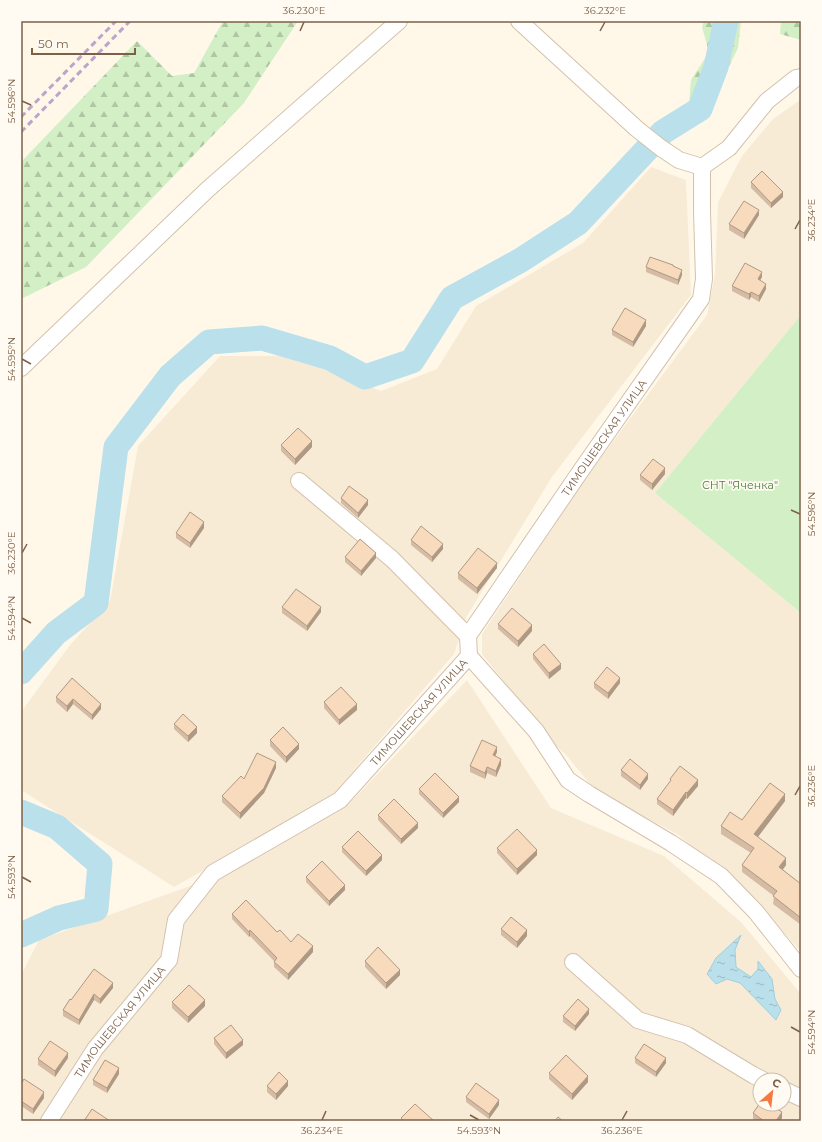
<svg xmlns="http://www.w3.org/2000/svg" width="822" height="1142" font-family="Montserrat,sans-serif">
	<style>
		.residential { fill: #f7ebd6; fill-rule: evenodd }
		.forest { fill: url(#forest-firs) }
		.garden { fill: #d2efc5 }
		.water { fill: url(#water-ripples); stroke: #9fcfdf }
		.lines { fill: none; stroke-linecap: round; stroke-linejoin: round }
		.river { stroke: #bae0ec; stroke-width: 25 }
		.street-casing { stroke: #d3c1ac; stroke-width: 18 }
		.street { stroke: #fff; stroke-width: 16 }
		.rail { stroke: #bda4cc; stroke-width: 3; stroke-dasharray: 6 4; stroke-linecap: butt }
		.wall { fill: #d5bba3 }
		.shaded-wall { fill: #ae9984 }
		.building { fill: #f8dabd; stroke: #ae9984 }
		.ticks { fill: none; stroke: #7e6048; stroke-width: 1.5 }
		.labels { text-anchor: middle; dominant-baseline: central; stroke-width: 3.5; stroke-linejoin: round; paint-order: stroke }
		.street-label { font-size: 11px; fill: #7e6048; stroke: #fffbf2 }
		.park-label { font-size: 11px; fill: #497f3c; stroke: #fffbf2 }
		.neatline { fill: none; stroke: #7e6048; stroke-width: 1.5 }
		.ticks-label { font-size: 10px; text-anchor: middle; fill: #7e6048 }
	</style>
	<defs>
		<pattern id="forest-firs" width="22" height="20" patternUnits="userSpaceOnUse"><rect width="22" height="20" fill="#d2efc5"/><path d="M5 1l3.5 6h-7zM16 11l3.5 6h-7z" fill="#b0c5a2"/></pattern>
		<pattern id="water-ripples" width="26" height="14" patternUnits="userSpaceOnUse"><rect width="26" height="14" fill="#bae0ec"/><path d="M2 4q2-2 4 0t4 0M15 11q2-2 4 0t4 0" fill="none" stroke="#9cb9c1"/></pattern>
	</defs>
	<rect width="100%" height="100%" fill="#fff8e9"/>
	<!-- residential -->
	<g class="residential">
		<polygon points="801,99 801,315 655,493 801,613 801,952 761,906 677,834 609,798 589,783 567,756 550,740 482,654 482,634 586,478 707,315 715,274 718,202 742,156 772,120"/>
		<polygon points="651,167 686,180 691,295 552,477 467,616 454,654 328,800 174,887 21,790 21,712 70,645 110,601 138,446 220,356 278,356 330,371 381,391 437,369 476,306 583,243"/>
		<path d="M467,680L551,808L664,856L741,922L801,994V1121H21V975L39,940L218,876L349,804ZM760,1080H784V1104H760Z"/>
	</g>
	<!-- forest -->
	<g class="forest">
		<polygon points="223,21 298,21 244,103 86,267 21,299 21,162 137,41 172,76 194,73"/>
		<polygon points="704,21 741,21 738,48 726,72 689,104 691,80 709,52 702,27"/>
		<polygon points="781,21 801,21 801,40 780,34"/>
	</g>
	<!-- garden -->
	<polygon class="garden" points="801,315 801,613 655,493"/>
	<!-- water -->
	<polygon class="water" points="741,935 735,950 736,967 751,977 758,969 758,961 772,979 775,999 781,1010 776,1020 740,983 727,979 716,984 707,974 716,958"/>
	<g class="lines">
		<!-- river -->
		<g class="river">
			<polyline points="21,672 56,633 96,603 116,447 170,376 209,342 262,338 330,358 365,377 412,361 452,298 521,260 578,223 663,132 700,109 716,67 726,21"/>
			<polyline points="21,812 57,827 100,864 96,909 59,918 21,935"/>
		</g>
		<!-- street casing -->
		<g class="street-casing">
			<g id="street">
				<polyline points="519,21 637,129 661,148 679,160 702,167 729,148 767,101 796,78 801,77"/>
				<polyline points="21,368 207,190 399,21"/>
				<polyline points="299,481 392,559 468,636"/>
				<polyline points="469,656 536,731 568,780 589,794 671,843 721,876 756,912 801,969"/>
				<polyline points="573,962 638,1020 687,1035 753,1075 763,1080"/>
				<polyline points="784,1090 801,1098"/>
				<path id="s1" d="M49,1121L95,1049L169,960L176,920L213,873L340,800L469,656L468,636L582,469L701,299L704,279L702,212V167"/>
			</g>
		</g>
		<!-- street -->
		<use href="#street" class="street"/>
		<!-- rail -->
		<g class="rail">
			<polyline points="21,117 116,21"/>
			<polyline points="21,132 130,21"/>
		</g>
	</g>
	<!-- wall -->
	<g class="wall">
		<polygon points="751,182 783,197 771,208 751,188"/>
		<polygon points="759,215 744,239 729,230 729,224"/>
		<polygon points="646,267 682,275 678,285 646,272"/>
		<polygon points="762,277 760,280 766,289 759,302 751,297 749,300 732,291 732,286"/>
		<polygon points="646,326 633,347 612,335 612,330"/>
		<polygon points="281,445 312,447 295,465 281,451"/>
		<polygon points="665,474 652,490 640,480 640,475"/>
		<polygon points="341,498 368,505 358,518 341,503"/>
		<polygon points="204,528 190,548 176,538 176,533"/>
		<polygon points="411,540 443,549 432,562 411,545"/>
		<polygon points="345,557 376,558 361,576 345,562"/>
		<polygon points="497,568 477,594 458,579 458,573"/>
		<polygon points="282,607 321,612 307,631 282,613"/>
		<polygon points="498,624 532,631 518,647 498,629"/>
		<polygon points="533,654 561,669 549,679 533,659"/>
		<polygon points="72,678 101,709 92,720 73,704 67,712 56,702 56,697"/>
		<polygon points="594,683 620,683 608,699 594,688"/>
		<polygon points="324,702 357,710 339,725 324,708"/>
		<polygon points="174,724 197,733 188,742 174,729"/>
		<polygon points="270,740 299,749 286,763 270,746"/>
		<polygon points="497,752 495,756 501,765 496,777 487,773 485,779 470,772 470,766"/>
		<polygon points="276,768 264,793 240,819 222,802 222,796 244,779"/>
		<polygon points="621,770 648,779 640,790 621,776"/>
		<polygon points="670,779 698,786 687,799 686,798 673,816 657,804 657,799 670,782"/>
		<polygon points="419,789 459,802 443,818 419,794"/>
		<polygon points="785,801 758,837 786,865 783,870 801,884 801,925 773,904 774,896 742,872 742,865 751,853 721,834 721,826 742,820"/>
		<polygon points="378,815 418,828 401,844 378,820"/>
		<polygon points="342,847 382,860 366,876 342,852"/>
		<polygon points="497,848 537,855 517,875 497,853"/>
		<polygon points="306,877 345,890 329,906 306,882"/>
		<polygon points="232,914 277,932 291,942 313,952 288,980 274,967 274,961 250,936 249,937 232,919"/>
		<polygon points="501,929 527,936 517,948 501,935"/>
		<polygon points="365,961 400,975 386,989 365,967"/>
		<polygon points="113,988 100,1004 94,1000 79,1025 63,1016 63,1010 71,1000"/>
		<polygon points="172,1002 205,1006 188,1023 172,1008"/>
		<polygon points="589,1014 575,1031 563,1022 563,1016"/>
		<polygon points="214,1038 243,1045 226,1059 214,1044"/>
		<polygon points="68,1058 55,1077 38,1065 38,1059"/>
		<polygon points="635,1058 666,1063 656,1077 635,1063"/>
		<polygon points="549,1073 588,1082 572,1100 549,1079"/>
		<polygon points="119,1074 107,1093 93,1085 93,1080"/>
		<polygon points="21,1084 44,1098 33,1114 21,1106"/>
		<polygon points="267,1086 288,1086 276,1100 267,1092"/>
		<polygon points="466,1097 499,1105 489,1119 466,1102"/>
		<polygon points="753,1113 782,1118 780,1121 756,1121 753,1119"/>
	</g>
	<!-- shaded-wall -->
	<g class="shaded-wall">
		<polygon points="783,192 783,197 771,208 771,203"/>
		<polygon points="759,210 759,215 744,239 744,233"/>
		<polygon points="682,270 682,275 678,285 678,280"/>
		<polygon points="762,272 762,277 758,284 758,279"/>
		<polygon points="766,284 766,289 759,302 759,296"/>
		<polygon points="751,292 751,297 749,300 749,294"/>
		<polygon points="646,320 646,326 633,347 633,342"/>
		<polygon points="312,441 312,447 295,465 295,459"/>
		<polygon points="665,468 665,474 652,490 652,484"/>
		<polygon points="368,500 368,505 358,518 358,513"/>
		<polygon points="204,522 204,528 190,548 190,543"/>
		<polygon points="443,544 443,549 432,562 432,557"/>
		<polygon points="376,553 376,558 361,576 361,571"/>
		<polygon points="497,563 497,568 477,594 477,588"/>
		<polygon points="321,607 321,612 307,631 307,626"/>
		<polygon points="532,625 532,631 518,647 518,641"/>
		<polygon points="561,664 561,669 549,679 549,673"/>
		<polygon points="620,678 620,683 608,699 608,693"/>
		<polygon points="73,699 73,704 67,712 67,706"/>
		<polygon points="101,704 101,709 92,720 92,715"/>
		<polygon points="357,704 357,710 339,725 339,720"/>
		<polygon points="197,727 197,733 188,742 188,736"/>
		<polygon points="299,744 299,749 286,763 286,757"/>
		<polygon points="497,747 497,752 493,761 493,755"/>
		<polygon points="501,759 501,765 496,777 496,771"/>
		<polygon points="276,762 276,768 264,793 240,819 240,813"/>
		<polygon points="487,767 487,773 485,779 485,773"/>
		<polygon points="648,774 648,779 640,790 640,785"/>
		<polygon points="698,780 698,786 687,799 687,793"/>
		<polygon points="686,792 686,798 673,816 673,810"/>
		<polygon points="785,794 785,801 754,842 754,834"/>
		<polygon points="459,797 459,802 443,818 443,813"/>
		<polygon points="418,823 418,828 401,844 401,839"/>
		<polygon points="537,850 537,855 517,875 517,869"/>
		<polygon points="382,855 382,860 366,876 366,871"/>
		<polygon points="786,858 786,865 779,874 779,867"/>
		<polygon points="345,885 345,890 329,906 329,901"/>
		<polygon points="250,930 250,936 249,937 249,932"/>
		<polygon points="527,930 527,936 517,948 517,942"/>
		<polygon points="313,946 313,952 288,980 288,974"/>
		<polygon points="400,970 400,975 386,989 386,983"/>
		<polygon points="113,983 113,988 100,1004 100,999"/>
		<polygon points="94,994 94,1000 79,1025 79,1020"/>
		<polygon points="205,1000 205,1006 188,1023 188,1017"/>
		<polygon points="589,1009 589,1014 575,1031 575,1026"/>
		<polygon points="243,1040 243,1045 226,1059 226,1053"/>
		<polygon points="68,1053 68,1058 55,1077 55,1071"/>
		<polygon points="666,1058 666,1063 656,1077 656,1072"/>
		<polygon points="119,1068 119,1074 107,1093 107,1088"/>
		<polygon points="588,1076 588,1082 572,1100 572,1094"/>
		<polygon points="288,1081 288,1086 276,1100 276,1094"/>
		<polygon points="44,1092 44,1098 33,1114 33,1109"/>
		<polygon points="499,1100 499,1105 489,1119 489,1114"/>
		<polygon points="782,1112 782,1118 780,1121 776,1121"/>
	</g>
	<!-- building -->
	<g class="building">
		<polygon points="762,171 783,192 771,203 751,182"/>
		<polygon points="744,201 759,210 744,233 729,224"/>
		<polygon points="650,257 673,265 673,266 682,270 678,280 646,267"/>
		<polygon points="745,263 762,272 758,279 766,284 759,296 751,292 749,294 732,286"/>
		<polygon points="625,308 646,320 633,342 612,330"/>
		<polygon points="298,428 312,441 295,459 281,445"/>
		<polygon points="653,459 665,468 652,484 640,475"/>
		<polygon points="349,486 368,500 358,513 341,498"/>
		<polygon points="190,512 204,522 190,543 176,533"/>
		<polygon points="421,526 443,544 432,557 411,540"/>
		<polygon points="360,539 376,553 361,571 345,557"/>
		<polygon points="478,548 497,563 477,588 458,573"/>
		<polygon points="296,589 321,607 307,626 282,607"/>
		<polygon points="512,608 532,625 518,641 498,624"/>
		<polygon points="544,644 561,664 549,673 533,654"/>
		<polygon points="607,667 620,678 608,693 594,683"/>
		<polygon points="72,678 101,704 92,715 73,699 67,706 56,697"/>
		<polygon points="341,687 357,704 339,720 324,702"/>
		<polygon points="183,714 197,727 188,736 174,724"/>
		<polygon points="283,727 299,744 286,757 270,740"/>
		<polygon points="482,740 497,747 493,755 501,759 496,771 487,767 485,773 470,766"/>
		<polygon points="257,753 276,762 264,788 240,813 222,796 241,776 244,779"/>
		<polygon points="630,759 648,774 640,785 621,770"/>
		<polygon points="680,766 698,780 687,793 686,792 673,810 657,799 671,780 670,779"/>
		<polygon points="435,773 459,797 443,813 419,789"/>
		<polygon points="770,783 785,794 754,834 786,858 779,867 801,884 801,918 773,896 777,891 742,865 754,848 721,826 730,812 742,820"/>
		<polygon points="394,799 418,823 401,839 378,815"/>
		<polygon points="517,829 537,850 517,869 497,848"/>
		<polygon points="358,831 382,855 366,871 342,847"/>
		<polygon points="322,861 345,885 329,901 306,877"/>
		<polygon points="246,900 277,932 280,930 291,942 298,934 313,946 288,974 274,962 277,958 250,930 249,932 232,914"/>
		<polygon points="511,917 527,930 517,942 501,929"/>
		<polygon points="378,947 400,970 386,983 365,961"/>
		<polygon points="94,969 113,983 100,999 94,994 79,1020 63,1010 70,999 71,1000"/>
		<polygon points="189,985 205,1000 188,1017 172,1002"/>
		<polygon points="578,999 589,1009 575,1026 563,1016"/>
		<polygon points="231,1025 243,1040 226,1053 214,1038"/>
		<polygon points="50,1041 68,1053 55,1071 38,1059"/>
		<polygon points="644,1044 666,1058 656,1072 635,1058"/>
		<polygon points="566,1055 588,1076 572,1094 549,1073"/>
		<polygon points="105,1060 119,1068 107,1088 93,1080"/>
		<polygon points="279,1072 288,1081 276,1094 267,1086"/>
		<polygon points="24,1079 44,1092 33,1109 21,1101 21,1084"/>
		<polygon points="476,1083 499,1100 489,1114 466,1097"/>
		<polygon points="760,1103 760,1104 769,1104 782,1112 776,1121 764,1121 753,1113"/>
		<polygon points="415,1104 434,1121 404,1121 401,1118"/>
		<polygon points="92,1109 110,1121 84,1121"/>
		<polygon points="558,1117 563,1121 555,1121"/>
	</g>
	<!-- ticks -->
	<path class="ticks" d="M300,31L304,22M600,31L605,22M22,101L31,105M795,229L800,220M22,359L31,364M791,510L800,514M22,553L27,544M22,618L31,623M795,795L800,786M22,877L31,882M791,1027L800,1032M470,1115L479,1120M322,1120L326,1111M622,1120L627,1111"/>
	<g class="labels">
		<!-- street labels -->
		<g class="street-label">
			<text stroke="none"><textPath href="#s1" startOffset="902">ТИМОШЕВСКАЯ УЛИЦА</textPath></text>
			<text stroke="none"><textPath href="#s1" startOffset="566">ТИМОШЕВСКАЯ УЛИЦА</textPath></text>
			<text stroke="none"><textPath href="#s1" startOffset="122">ТИМОШЕВСКАЯ УЛИЦА</textPath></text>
		</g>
		<!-- park labels -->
		<g class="park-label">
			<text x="740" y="485">СНТ "Яченка"</text>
		</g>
	</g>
	<!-- border -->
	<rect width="822" height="1142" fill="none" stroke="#fffbf2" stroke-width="44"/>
	<!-- north arrow -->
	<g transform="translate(772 1092) rotate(28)"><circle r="19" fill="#fffbf2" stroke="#cbbdae"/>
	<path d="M0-3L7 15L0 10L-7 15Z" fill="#f57a41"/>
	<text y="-6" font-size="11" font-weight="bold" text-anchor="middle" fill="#7e6048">С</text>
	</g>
	<!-- scale -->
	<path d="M32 48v6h103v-6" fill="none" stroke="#7e6048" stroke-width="2"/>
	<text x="38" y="48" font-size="12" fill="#7e6048" stroke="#fffbf2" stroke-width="3" paint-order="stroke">50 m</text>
	<rect x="22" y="22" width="778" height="1098" class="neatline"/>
	<g class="ticks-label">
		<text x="304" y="14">36.230°E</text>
		<text x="605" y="14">36.232°E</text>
		<text transform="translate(11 101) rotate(-90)" y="4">54.596°N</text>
		<text transform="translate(811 220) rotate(-90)" y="4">36.234°E</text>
		<text transform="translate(11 359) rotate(-90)" y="4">54.595°N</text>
		<text transform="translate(811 514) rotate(-90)" y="4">54.596°N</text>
		<text transform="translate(11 553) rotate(-90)" y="4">36.230°E</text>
		<text transform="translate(11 618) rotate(-90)" y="4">54.594°N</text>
		<text transform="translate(811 786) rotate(-90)" y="4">36.236°E</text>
		<text transform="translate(11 877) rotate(-90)" y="4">54.593°N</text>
		<text transform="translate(811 1032) rotate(-90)" y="4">54.594°N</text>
		<text x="322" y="1134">36.234°E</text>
		<text x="479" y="1134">54.593°N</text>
		<text x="622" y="1134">36.236°E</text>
	</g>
</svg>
